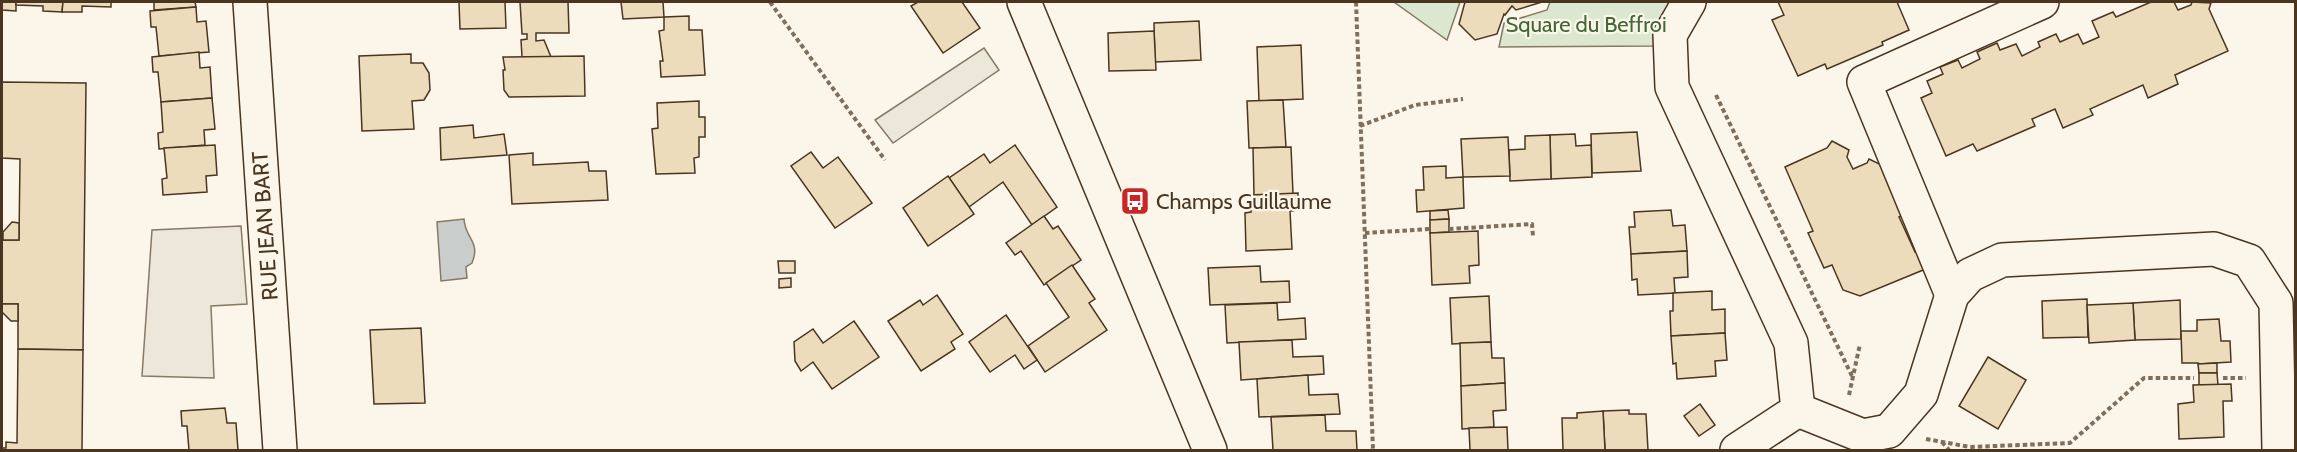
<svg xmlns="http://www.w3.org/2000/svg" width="2297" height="452" font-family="Cabin,sans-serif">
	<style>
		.green { fill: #dce7d0; stroke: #887966; stroke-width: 1.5 }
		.parking { fill: #ede7d9; stroke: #887966; stroke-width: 1.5 }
		.water { fill: #c9cecd; stroke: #887966; stroke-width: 1.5 }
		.building { fill: #ecdcbc; stroke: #4a3520; stroke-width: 1.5 }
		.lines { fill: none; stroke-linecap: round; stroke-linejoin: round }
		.minor-casing { stroke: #4a3520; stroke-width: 36 }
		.path { stroke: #7f6f5c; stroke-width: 4; stroke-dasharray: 4.5 3; stroke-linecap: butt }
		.minor { stroke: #fbf6e9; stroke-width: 33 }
		.labels { text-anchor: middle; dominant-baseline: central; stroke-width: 4.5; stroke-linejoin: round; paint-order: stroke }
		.park-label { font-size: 22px; fill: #436837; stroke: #fbf6e9 }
		.poi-label { font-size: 22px; fill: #4a3520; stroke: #fbf6e9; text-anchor: start }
		.street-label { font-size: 22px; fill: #4a3520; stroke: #fbf6e9 }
	</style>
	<rect width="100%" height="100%" fill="#fbf6e9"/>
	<!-- green -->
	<g class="green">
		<polygon points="1394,2 1460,2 1447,40"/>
		<polygon points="1550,2 1672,2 1659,46 1499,47 1504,23 1547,10"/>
	</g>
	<!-- parking -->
	<g class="parking">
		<polygon points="984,48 999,70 893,143 875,120"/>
		<polygon points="241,226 247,304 211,306 214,378 142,376 152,230"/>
	</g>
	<!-- water -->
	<path class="water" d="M464,219C465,239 481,241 472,263L466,267L467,278L441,281L437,222Z"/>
	<!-- building -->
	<g class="building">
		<polygon points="2,2 16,2 16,11 2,10"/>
		<polygon points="16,2 63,2 62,12 43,11 43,6 16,5"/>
		<polygon points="63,2 111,2 111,7 82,6 82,12 62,12"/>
		<polygon points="154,2 195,2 196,7 154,10"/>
		<polygon points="459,2 505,2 506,28 460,29"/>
		<polygon points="520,2 568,2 569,33 536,33 536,41 544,40 551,57 522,57 521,40 527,39 527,34 522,34"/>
		<polygon points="621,2 663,2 664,17 623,19"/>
		<polygon points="918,2 962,2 980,28 943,53 911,6"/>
		<polygon points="1465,2 1542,2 1516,10 1512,6 1505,15 1504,14 1497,34 1475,40 1459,24"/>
		<polygon points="1778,2 1897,2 1909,30 1882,42 1883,45 1827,69 1825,64 1798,76 1772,20 1784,15"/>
		<polygon points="2151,2 2174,2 2178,10 2191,5 2192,2 2211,3 2209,9 2228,51 2175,75 2178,84 2148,98 2143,85 2090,109 2093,115 2063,128 2055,109 2032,119 2035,126 1977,151 1973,144 1946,156 1921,98 1932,93 1927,81 1943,74 1940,67 1958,60 1962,68 1980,59 1977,52 1997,43 2000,50 2016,44 2022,56 2040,47 2038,42 2056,34 2060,42 2078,34 2083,44 2099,37 2092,21 2113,12 2116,17"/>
		<polygon points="196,7 197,22 206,21 209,52 159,56 156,27 151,27 150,11"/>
		<polygon points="689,16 689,30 702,30 705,75 661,77 660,61 663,61 659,31 664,30 664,17"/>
		<polygon points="1199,21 1201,60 1155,62 1154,23"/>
		<polygon points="1154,31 1156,70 1109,71 1108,33"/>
		<polygon points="1301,45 1303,99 1259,101 1257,47"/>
		<polygon points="199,52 200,68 210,67 212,98 161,102 158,72 153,72 152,57"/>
		<polygon points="411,54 411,63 423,63 429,73 430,90 424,100 412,101 414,129 362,131 359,56"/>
		<polygon points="584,56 585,96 509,97 504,90 503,70 505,70 503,57"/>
		<polygon points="2,82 86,83 83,350 18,349 18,304 2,304 2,240 19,240 20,159 2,158"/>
		<polygon points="212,98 215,129 204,130 205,145 159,149 158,133 163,132 161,102"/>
		<polygon points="1283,100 1286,147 1249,148 1247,101"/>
		<polygon points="699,101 699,117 705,117 705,137 699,137 699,157 694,158 695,173 656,174 652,129 658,128 657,103"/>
		<polygon points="473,125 474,138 504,134 507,155 441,160 440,128"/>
		<polygon points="1637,132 1641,171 1592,173 1591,134"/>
		<polygon points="1575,134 1576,146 1591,145 1592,177 1551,179 1550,135"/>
		<polygon points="1550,135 1551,179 1510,181 1509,150 1525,149 1525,136"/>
		<polygon points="1508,137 1510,176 1463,177 1461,139"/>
		<polygon points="1832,141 1849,150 1847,157 1853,169 1867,163 1869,159 1890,169 1906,214 1899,217 1915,252 1920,249 1928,268 1860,296 1843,290 1832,265 1824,268 1808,233 1813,231 1785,167 1827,148"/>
		<polygon points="215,145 217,175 206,176 207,192 163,195 162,179 167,178 164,148"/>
		<polygon points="1015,145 1057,207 1032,225 1003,182 969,207 949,178 984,154 990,163"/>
		<polygon points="1291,147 1293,194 1254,195 1253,148"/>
		<polygon points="811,152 823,168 838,157 872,203 835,228 791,166"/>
		<polygon points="533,153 533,165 588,162 589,171 606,171 608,200 512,204 509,155"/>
		<polygon points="1446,166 1446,178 1463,177 1464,208 1417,212 1416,190 1424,190 1423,167"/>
		<polygon points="948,176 974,214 928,246 903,208"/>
		<polygon points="1298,193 1298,210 1290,211 1292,249 1246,251 1245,213 1251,212 1251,195"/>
		<polygon points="1448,210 1449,219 1430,220 1430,211"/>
		<polygon points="1671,210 1673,226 1685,225 1687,251 1631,254 1629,227 1635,227 1634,212"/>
		<polygon points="1044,216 1053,229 1058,226 1081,260 1044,285 1021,251 1015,255 1006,243"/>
		<polygon points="1449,219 1449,232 1430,233 1430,220"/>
		<polygon points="12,222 19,223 19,240 3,240 3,232"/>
		<polygon points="1478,231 1479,265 1469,266 1470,283 1432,285 1430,233"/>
		<polygon points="1687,251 1688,277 1674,278 1675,293 1638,295 1637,279 1632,280 1631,254"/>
		<polygon points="778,261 795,261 795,273 779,273"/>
		<polygon points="1072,265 1095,299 1089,303 1107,330 1045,372 1028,346 1069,317 1046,283"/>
		<polygon points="1260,266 1261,282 1289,281 1290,302 1210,305 1208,268"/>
		<polygon points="791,278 791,287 779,288 779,279"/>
		<polygon points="1712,291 1712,310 1725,309 1725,333 1671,336 1670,311 1673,311 1673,293"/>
		<polygon points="937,295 963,334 951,342 955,349 921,371 888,321 920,300 923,305"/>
		<polygon points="1489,296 1491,342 1452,344 1450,298"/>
		<polygon points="2087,299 2088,337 2043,338 2042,301"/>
		<polygon points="2180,300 2181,339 2135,340 2133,303"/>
		<polygon points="1277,303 1278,320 1305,318 1306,339 1227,343 1225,305"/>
		<polygon points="2133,303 2135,340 2089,343 2087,305"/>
		<polygon points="2,304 18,304 18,321 11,321 2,312"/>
		<polygon points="1006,315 1037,360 1024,369 1015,355 990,372 969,342"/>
		<polygon points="2219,319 2221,341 2230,341 2231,362 2198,364 2198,363 2182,363 2181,331 2197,331 2197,320"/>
		<polygon points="854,321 879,357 832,389 813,362 801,371 795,361 794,342 813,329 823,343"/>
		<polygon points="421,328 425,403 374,404 370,330"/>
		<polygon points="1725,333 1727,360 1715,361 1716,376 1677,379 1676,363 1673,364 1671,336"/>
		<polygon points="1292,340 1293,357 1323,356 1324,374 1241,380 1239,342"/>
		<polygon points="1491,342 1492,358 1504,358 1505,383 1461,386 1460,343"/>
		<polygon points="18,349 83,350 82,450 94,450 2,450 2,448 6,448 6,442 17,443"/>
		<polygon points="1988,357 2026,380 1998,429 1959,406"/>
		<polygon points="2217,363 2217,373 2199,373 2198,364"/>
		<polygon points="2199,373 2217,373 2218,385 2199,385"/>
		<polygon points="1308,375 1309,395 1338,394 1340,414 1259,417 1257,379"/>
		<polygon points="1505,383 1506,410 1493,411 1494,427 1462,429 1461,386"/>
		<polygon points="2231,384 2232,401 2223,401 2224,437 2179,439 2178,404 2194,402 2193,385"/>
		<polygon points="1700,404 1715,425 1699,436 1684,416"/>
		<polygon points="225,408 227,423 236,423 238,450 189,450 187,426 182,426 181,411"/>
		<polygon points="1629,410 1629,414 1646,414 1648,450 1605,450 1603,411"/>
		<polygon points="1603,411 1605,450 1563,450 1562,418 1577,418 1577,413"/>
		<polygon points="1325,415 1326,431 1356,431 1357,450 1273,450 1271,417"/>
		<polygon points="1507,427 1508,450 1470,450 1469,428"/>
	</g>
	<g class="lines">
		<!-- minor casing -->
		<g class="minor-casing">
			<g id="minor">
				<polyline points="250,2 280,450"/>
				<polyline points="1024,2 1210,450"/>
				<polyline points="1689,2 1670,35 1672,87 1791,343 1798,410 1737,450"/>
				<polyline points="1952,295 1864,82 2042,2"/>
				<polyline points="1798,410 1863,436"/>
				<polyline points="1863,436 1889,431 1921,394 1952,295 1970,275 2002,260 2214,249 2249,261 2276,303 2279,450"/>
			</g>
		</g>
		<!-- path -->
		<g class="path">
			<polyline points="770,2 885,160"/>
			<polyline points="1356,2 1373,450"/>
			<polyline points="1716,95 1853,378"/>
			<polyline points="1360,126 1415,105 1463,99"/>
			<polyline points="1449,229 1532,224 1533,236"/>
			<polyline points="1365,233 1430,229"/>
			<polyline points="2223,378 2246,378"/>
			<polyline points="1849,395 1860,344"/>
			<polyline points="1926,439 1970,447 2070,443 2144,378 2194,378"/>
			<polyline points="1942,442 1949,450"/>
		</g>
		<!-- minor -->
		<use href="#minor" class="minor"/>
	</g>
	<!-- icons -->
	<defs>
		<g id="bus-square" transform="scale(1.5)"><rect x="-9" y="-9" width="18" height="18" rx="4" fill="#c62828" stroke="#fbf6e9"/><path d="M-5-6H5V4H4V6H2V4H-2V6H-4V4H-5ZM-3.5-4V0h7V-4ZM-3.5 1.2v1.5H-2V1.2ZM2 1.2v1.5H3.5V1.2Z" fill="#fff"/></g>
	</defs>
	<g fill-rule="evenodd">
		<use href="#bus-square" x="1135" y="201"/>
	</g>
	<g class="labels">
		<!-- park labels -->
		<g class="park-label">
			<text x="1586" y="24">Square du Beffroi</text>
		</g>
		<!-- poi labels -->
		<g class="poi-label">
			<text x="1156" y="201">Champs Guillaume</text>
		</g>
		<!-- street labels -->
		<g class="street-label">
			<text transform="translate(265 226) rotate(-94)">RUE JEAN BART</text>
		</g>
	</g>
	<!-- border -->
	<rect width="2297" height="452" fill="none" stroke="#4a3520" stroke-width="6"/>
</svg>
